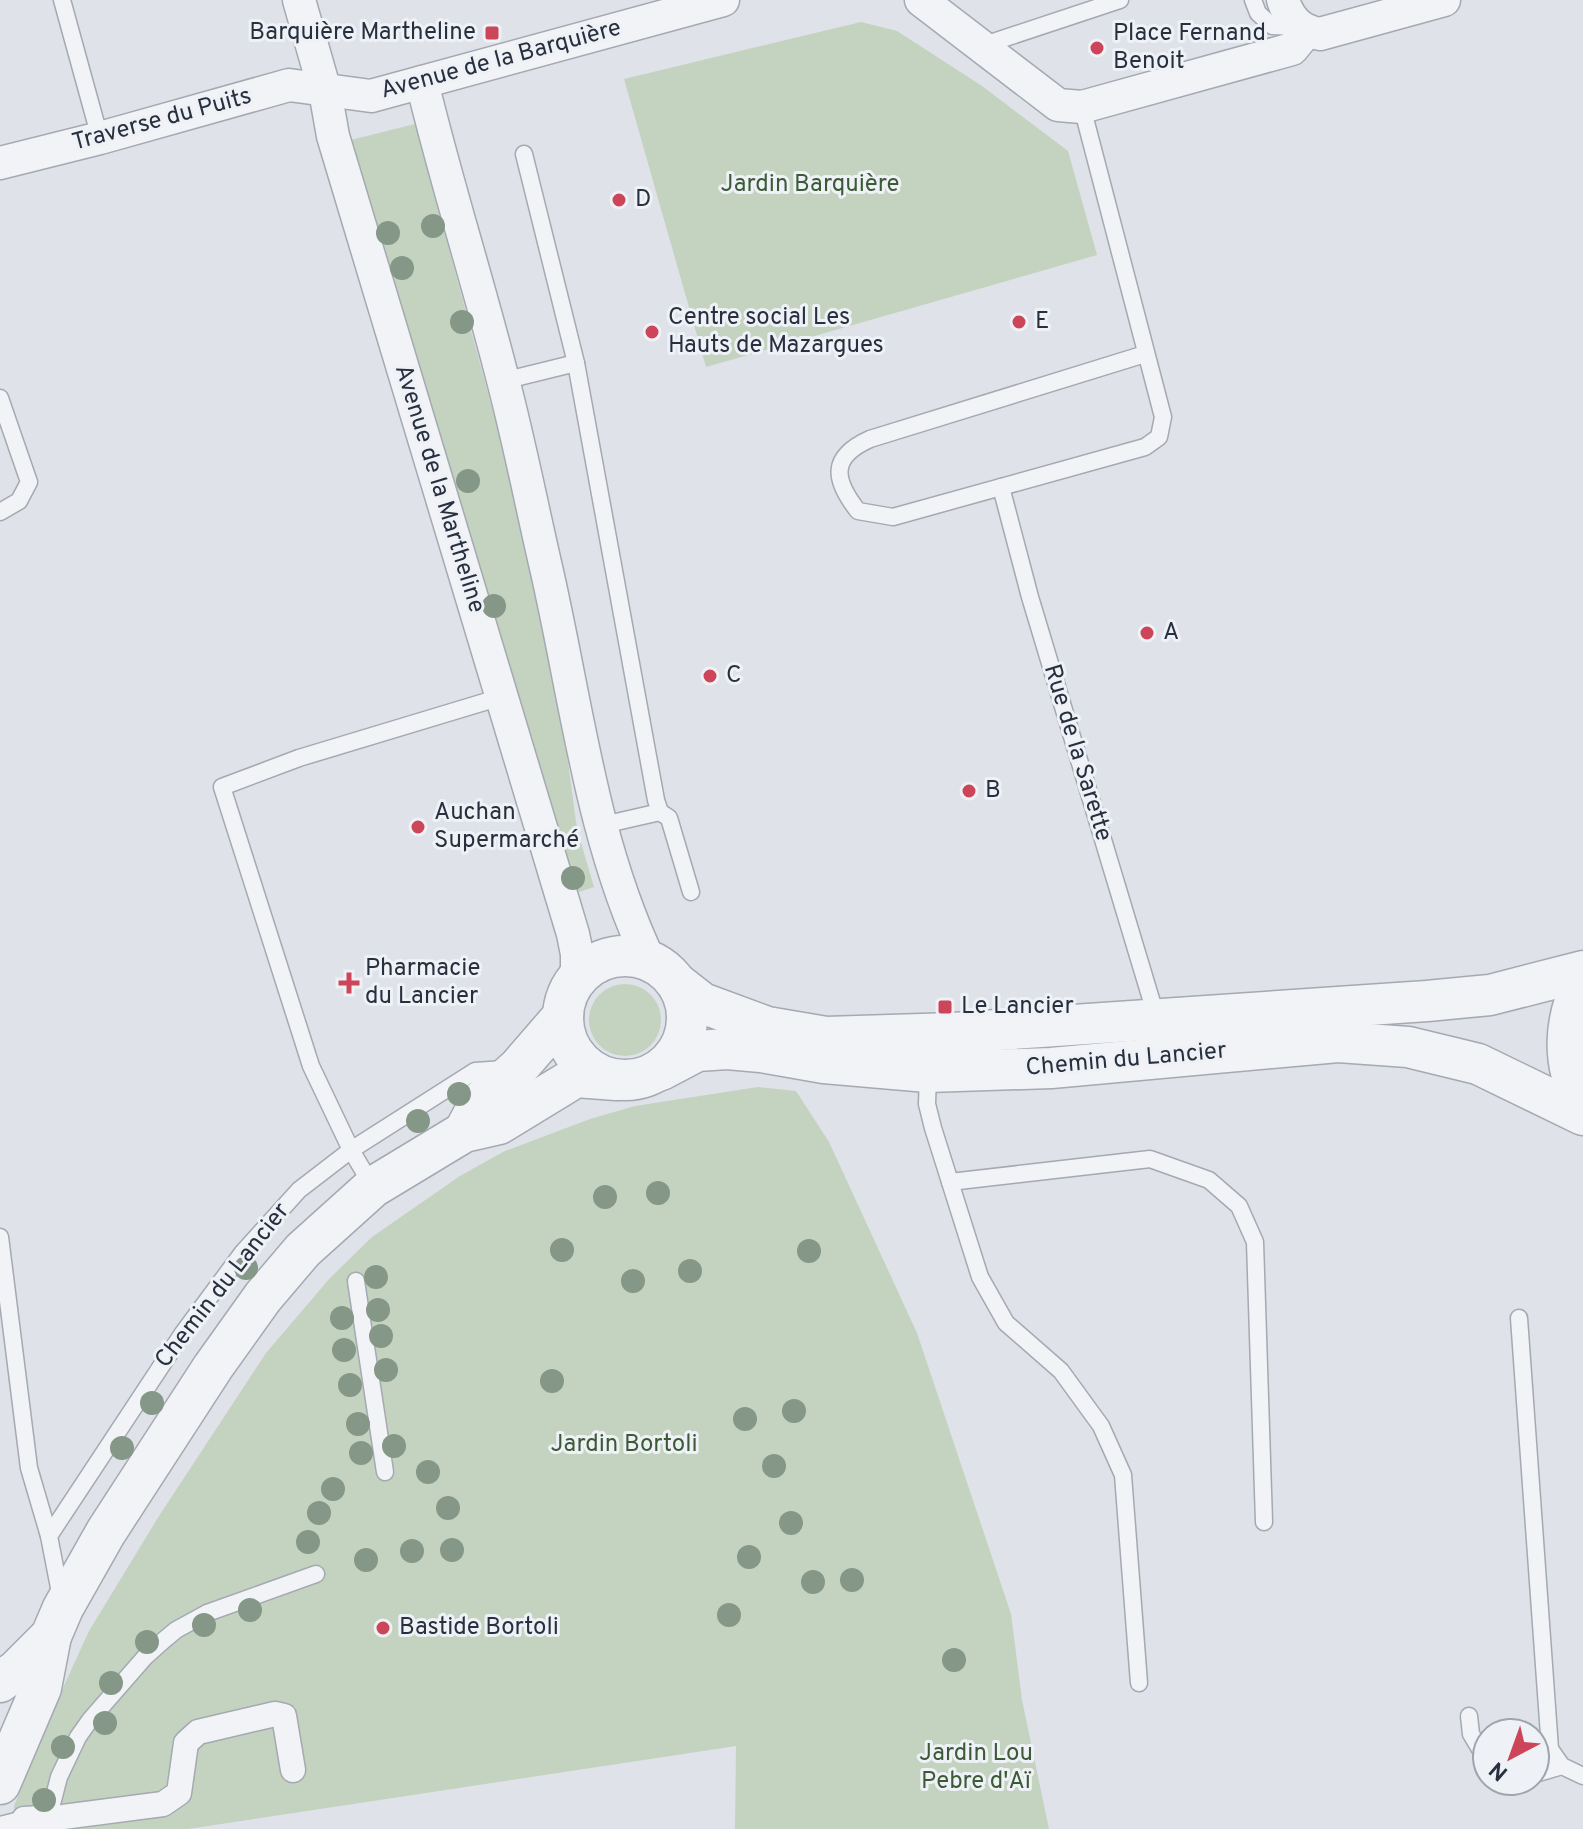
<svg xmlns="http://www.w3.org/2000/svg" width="1583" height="1829" font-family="Overpass,sans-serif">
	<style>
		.green { fill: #c4d2c0 }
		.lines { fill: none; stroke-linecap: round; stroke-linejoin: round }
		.service-casing { stroke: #a4a9b2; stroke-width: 19 }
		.pedestrian-casing { stroke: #a4a9b2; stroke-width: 27 }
		.minor-casing { stroke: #a4a9b2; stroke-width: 35 }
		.tertiary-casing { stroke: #a4a9b2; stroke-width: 43 }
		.service { stroke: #f1f3f6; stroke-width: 16 }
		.pedestrian { stroke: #f1f3f6; stroke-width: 24 }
		.minor { stroke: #f1f3f6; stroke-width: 32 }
		.tertiary { stroke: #f1f3f6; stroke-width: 40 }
		.tree { fill: #859786 }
		.poi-dot { fill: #cc4558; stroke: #eef1f6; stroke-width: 3 }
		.labels { text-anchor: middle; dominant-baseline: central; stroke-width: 6; stroke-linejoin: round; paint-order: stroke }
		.poi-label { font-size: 24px; fill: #28303f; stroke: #eef1f6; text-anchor: start }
		.street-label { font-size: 24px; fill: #28303f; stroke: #eef1f6 }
		.park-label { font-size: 24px; fill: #3c5a36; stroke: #eef1f6 }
	</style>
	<rect width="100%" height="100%" fill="#dfe2e8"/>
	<!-- green -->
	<g class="green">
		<polygon points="861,22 897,31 982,86 1068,151 1097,255 706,367 624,79"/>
		<polygon points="415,124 510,474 556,672 577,829 594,887 573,894 347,141"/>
		<circle cx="625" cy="1020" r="36"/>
		<polygon points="758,1087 796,1091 829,1142 917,1333 1011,1614 1022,1700 1049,1829 735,1829 736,1746 188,1829 15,1829 14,1806 52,1712 89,1631 159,1516 266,1353 330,1278 372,1237 460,1176 503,1152 590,1119 635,1106"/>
	</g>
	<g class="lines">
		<!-- service casing -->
		<g class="service-casing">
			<g id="service">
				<polyline points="62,0 100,138"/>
				<polyline points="1253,0 1258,13 1272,26 1298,27"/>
				<polyline points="981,46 1120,0"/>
				<path d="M1082,107L1163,417L1159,437L1145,447L893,517L858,511C833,479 830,457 870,439L1145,354"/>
				<polyline points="524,154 576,363 656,800 660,812 669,818 691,892"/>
				<polyline points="503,381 576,363"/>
				<polyline points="0,398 29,482 19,501 0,512"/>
				<polyline points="1001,487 1030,597 1157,1019"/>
				<polyline points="603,825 660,812"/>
				<polyline points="928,1072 927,1104 933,1128 980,1277 1006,1323 1061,1371 1101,1426 1123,1475 1139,1683"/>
				<polyline points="950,1182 1150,1159 1209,1180 1239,1206 1255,1242 1264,1522"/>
				<polyline points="373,1187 351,1150 311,1066 222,787 299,758 501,697"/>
				<polyline points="0,1237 29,1468 49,1536"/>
				<polyline points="356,1281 385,1472"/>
				<polyline points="1519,1318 1550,1749 1562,1766 1583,1776"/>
				<polyline points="61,1598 49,1536 183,1333 243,1252 299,1190 351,1150 475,1071 504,1069"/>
				<polyline points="1469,1716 1471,1734 1487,1761"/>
				<polyline points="1535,1774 1562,1766"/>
				<polyline points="0,1825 24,1819 51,1808 59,1777 78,1737 90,1720 145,1657 164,1640 176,1630 207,1613 316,1574"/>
			</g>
		</g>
		<!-- pedestrian casing -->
		<g class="pedestrian-casing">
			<polyline id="pedestrian" points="24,1819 63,1817 163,1804 179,1793 186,1743 198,1732 275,1714 284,1716 293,1770"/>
		</g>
		<!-- minor casing -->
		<g class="minor-casing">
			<g id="minor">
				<polyline points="299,0 325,91 333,136 573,934 577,954 577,977"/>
				<polyline points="921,0 1058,105 1082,107 1292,49 1306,32"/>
				<path d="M1283,0C1289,19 1300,31 1320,34L1444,0"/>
				<path d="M422,82C446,182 478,281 503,380C519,441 531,502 545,563C576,696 590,836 649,960"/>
				<polyline points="0,163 100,138 289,85 371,96 723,0"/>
			</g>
		</g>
		<!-- tertiary casing -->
		<g class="tertiary-casing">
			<g id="tertiary">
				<circle cx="625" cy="1018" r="62"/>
				<path d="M1583,981C1564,1021 1561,1063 1583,1102"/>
				<polyline points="679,985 702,1003 767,1027 826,1037 953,1033 1427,1001 1490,995 1583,971"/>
				<polyline points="661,1070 697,1051 727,1049 761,1052 824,1063 928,1072 1051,1068 1338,1042 1408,1047 1478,1064 1583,1115"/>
				<polyline points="464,1132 480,1102 518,1068 563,1016"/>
				<polyline points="0,1682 17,1670 51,1636"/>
				<polyline points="0,1784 41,1688 51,1636 63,1608 106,1532 213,1367 263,1297 303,1250 373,1187 464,1132 499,1124 576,1077 616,1080"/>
			</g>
		</g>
		<!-- service -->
		<use href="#service" class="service"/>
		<!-- pedestrian -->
		<use href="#pedestrian" class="pedestrian"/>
		<!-- minor -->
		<use href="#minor" class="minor"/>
		<!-- tertiary -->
		<use href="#tertiary" class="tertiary"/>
	</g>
	<!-- trees -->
	<g class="tree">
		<circle cx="433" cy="226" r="12"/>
		<circle cx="388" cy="233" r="12"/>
		<circle cx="402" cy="268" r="12"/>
		<circle cx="462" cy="322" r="12"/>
		<circle cx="468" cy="481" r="12"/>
		<circle cx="494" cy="606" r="12"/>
		<circle cx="573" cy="878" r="12"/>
		<circle cx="459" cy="1094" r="12"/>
		<circle cx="418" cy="1121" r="12"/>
		<circle cx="658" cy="1193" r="12"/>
		<circle cx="605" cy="1197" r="12"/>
		<circle cx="562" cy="1250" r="12"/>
		<circle cx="809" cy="1251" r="12"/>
		<circle cx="246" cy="1268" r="12"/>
		<circle cx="690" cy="1271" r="12"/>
		<circle cx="376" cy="1277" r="12"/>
		<circle cx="633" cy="1281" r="12"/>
		<circle cx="378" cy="1310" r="12"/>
		<circle cx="342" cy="1318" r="12"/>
		<circle cx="381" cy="1336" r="12"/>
		<circle cx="344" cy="1350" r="12"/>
		<circle cx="386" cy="1370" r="12"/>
		<circle cx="552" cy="1381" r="12"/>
		<circle cx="350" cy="1385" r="12"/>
		<circle cx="152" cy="1403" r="12"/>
		<circle cx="794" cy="1411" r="12"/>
		<circle cx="745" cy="1419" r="12"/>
		<circle cx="358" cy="1424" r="12"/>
		<circle cx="394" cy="1446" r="12"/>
		<circle cx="122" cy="1448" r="12"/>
		<circle cx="361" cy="1453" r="12"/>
		<circle cx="774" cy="1466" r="12"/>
		<circle cx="428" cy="1472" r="12"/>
		<circle cx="333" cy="1489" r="12"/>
		<circle cx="448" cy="1508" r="12"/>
		<circle cx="319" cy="1513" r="12"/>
		<circle cx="791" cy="1523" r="12"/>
		<circle cx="308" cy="1542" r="12"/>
		<circle cx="452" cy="1550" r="12"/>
		<circle cx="412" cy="1551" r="12"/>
		<circle cx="749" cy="1557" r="12"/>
		<circle cx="366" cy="1560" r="12"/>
		<circle cx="852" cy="1580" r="12"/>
		<circle cx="813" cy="1582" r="12"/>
		<circle cx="250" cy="1610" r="12"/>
		<circle cx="729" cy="1615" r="12"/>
		<circle cx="204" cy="1625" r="12"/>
		<circle cx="147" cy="1642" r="12"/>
		<circle cx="954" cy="1660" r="12"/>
		<circle cx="111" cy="1683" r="12"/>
		<circle cx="105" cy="1723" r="12"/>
		<circle cx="63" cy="1747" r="12"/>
		<circle cx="44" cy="1800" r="12"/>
	</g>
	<!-- markers -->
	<g class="poi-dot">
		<rect x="484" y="25" width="16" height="16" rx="4"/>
		<circle cx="1097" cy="48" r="8"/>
		<circle cx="619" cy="200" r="8"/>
		<circle cx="1019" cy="322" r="8"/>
		<circle cx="652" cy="332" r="8"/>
		<circle cx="1147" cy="633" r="8"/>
		<circle cx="710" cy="676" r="8"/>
		<circle cx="969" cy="791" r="8"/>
		<circle cx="418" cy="827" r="8"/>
		<path d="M345 971h8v8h8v8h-8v8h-8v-8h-8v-8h8z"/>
		<rect x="937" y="999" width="16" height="16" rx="4"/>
		<circle cx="383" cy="1628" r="8"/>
	</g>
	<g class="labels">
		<!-- poi labels -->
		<g class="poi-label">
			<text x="476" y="33" text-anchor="end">Barquière Martheline</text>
			<text x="1113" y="34">Place Fernand<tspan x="1113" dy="28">Benoit</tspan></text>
			<text x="635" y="200">D</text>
			<text x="668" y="318">Centre social Les<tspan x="668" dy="28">Hauts de Mazargues</tspan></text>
			<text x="1035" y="322">E</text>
			<text x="1163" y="633">A</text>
			<text x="726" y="676">C</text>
			<text x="985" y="791">B</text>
			<text x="434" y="813">Auchan<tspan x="434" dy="28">Supermarché</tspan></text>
			<text x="365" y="969">Pharmacie<tspan x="365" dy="28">du Lancier</tspan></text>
			<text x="961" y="1007">Le Lancier</text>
			<text x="399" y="1628">Bastide Bortoli</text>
		</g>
		<!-- street labels -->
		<g class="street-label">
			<text transform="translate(501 60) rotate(-15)">Avenue de la Barquière</text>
			<text transform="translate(162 120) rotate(-15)">Traverse du Puits</text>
			<text transform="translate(439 489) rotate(73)">Avenue de la Martheline</text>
			<text transform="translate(1077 753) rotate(73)">Rue de la Sarette</text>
			<text transform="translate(1126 1060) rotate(-5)">Chemin du Lancier</text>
			<text transform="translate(223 1286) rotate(-52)">Chemin du Lancier</text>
		</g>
		<!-- park labels -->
		<g class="park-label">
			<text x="810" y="185">Jardin Barquière</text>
			<text x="624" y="1445">Jardin Bortoli</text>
			<text x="976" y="1754">Jardin Lou<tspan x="976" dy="28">Pebre d'Aï</tspan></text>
		</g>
	</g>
	<!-- north arrow -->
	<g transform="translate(1511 1757) rotate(221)"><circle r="38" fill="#eef1f6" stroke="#9fa4ad" stroke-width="2"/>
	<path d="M0-6L14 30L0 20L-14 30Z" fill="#cc4558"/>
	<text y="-12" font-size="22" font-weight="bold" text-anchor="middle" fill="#28303f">N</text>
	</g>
</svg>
